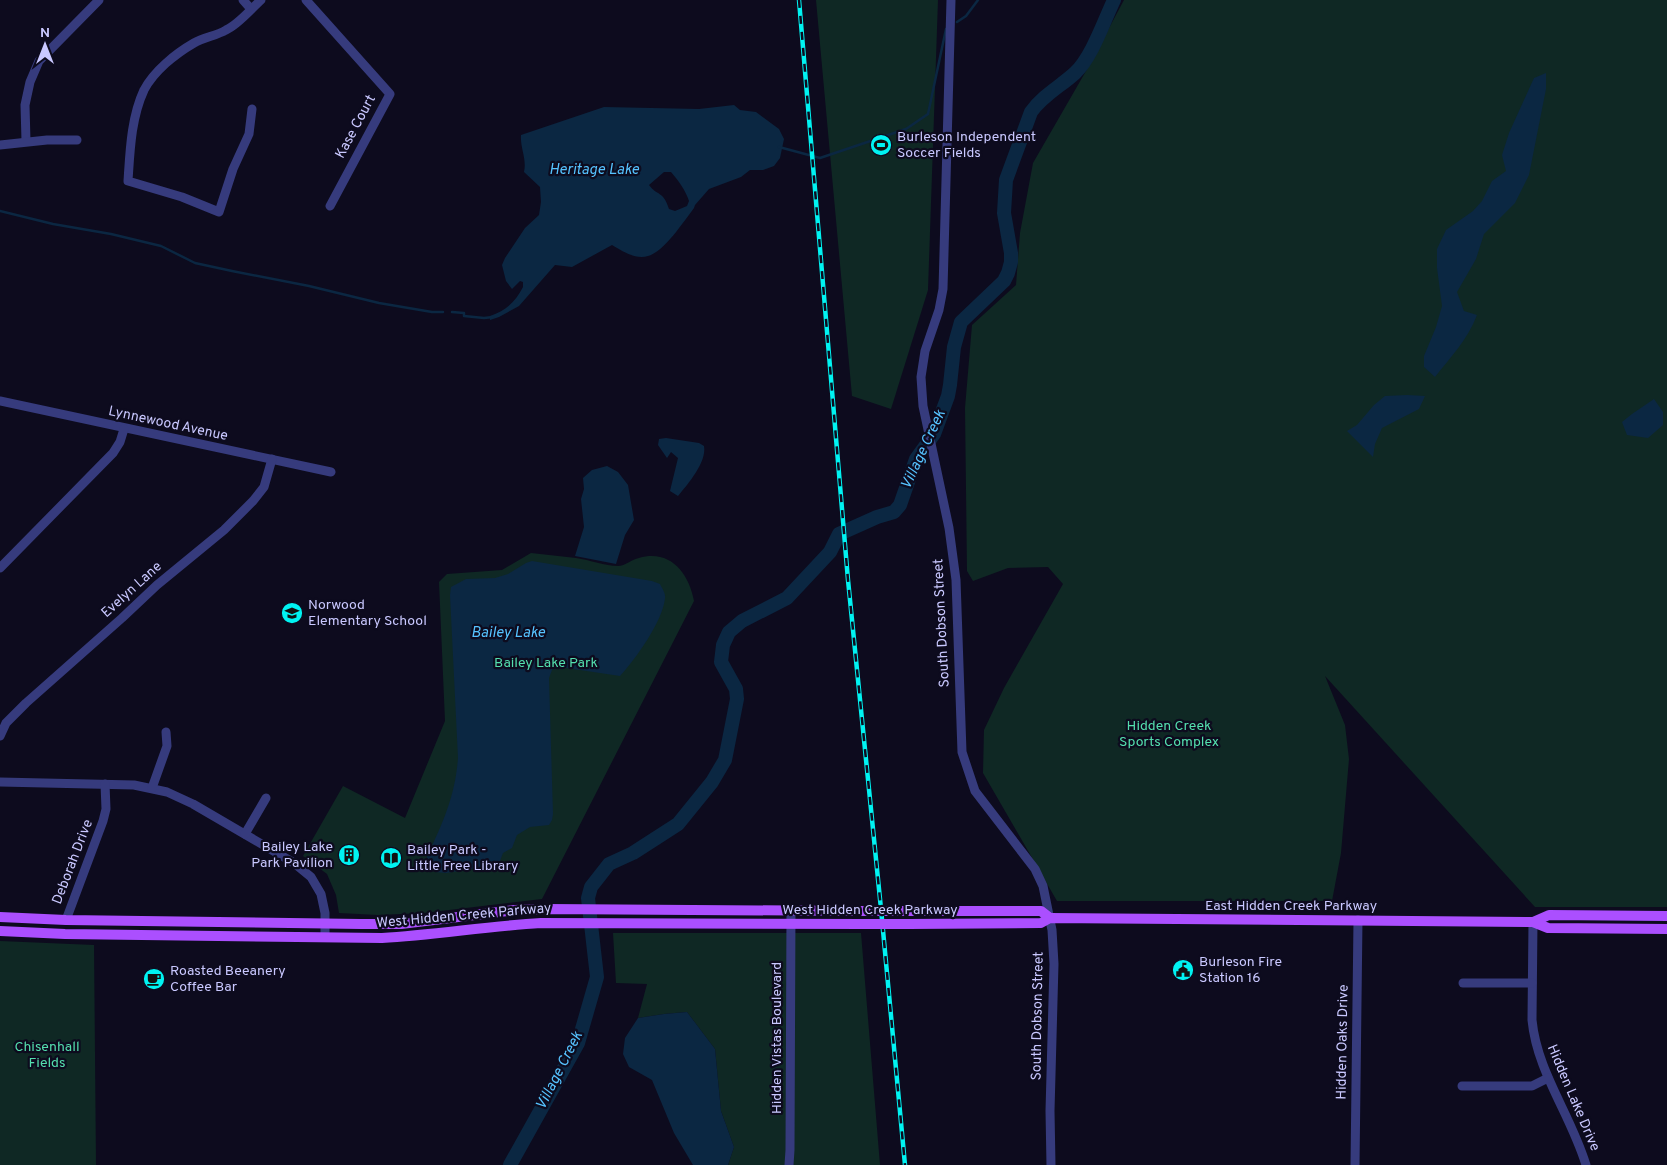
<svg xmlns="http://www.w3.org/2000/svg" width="1667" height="1165" font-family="Overpass,sans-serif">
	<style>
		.green { fill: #0f2824 }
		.water { fill: #0b2742; fill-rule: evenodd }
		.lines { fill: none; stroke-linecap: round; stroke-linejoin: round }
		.stream { stroke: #0b2742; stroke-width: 2.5 }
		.river { stroke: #0b2742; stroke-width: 14 }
		.minor { stroke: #363b7d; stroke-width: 9 }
		.major { stroke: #ab4fff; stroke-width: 10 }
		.rail-casing { stroke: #00f3f2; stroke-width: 4.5 }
		.rail { stroke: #0d0b1e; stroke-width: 2.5; stroke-dasharray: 8; stroke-linecap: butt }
		.major-bridge { stroke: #ab4fff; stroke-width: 10 }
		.labels { text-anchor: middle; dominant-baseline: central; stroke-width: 4.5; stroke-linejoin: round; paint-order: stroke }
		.street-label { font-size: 14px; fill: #c9c8ff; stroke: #0d0b1e }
		.poi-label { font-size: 14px; fill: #c9c8ff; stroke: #0d0b1e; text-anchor: start }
		.park-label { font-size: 14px; fill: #54dfae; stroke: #0d0b1e }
		.water-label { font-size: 15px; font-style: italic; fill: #56c3ff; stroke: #0d0b1e }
	</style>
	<rect width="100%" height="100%" fill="#0d0b1e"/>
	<!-- green -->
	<g class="green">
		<polygon points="816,0 938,0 928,290 891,409 852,396"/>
		<polygon points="1124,0 1667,0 1667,907 1535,907 1325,676 1345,725 1349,759 1341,853 1332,901 1057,901 983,773 984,730 1004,688 1063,584 1048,567 1008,568 973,581 967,571 965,408 972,325 1016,285 1020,233 1033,163 1086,71"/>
		<path d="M531,553C546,555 561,556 576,558C590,560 605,566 618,566C625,566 632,559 639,558C670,549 689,573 694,601L542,899L424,913L378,915L339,913L336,895L327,874L303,856L343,786L405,818L445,721L439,582L447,574L502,570Z"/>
		<polygon points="613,933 861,933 880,1165 728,1165 734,1147 721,1111 715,1049 687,1012 664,1014 638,1018 647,984 616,983"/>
		<polygon points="0,941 94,945 96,1165 0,1165"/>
	</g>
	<!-- water -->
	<g class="water">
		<path d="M1546,73V89L1529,175L1515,203L1484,234L1476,259L1457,292L1464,311L1477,315C1468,339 1450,358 1435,377L1424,367V356L1436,327L1442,306L1437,268V249L1446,230L1473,211L1482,201L1492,181L1506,171L1502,155L1509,133L1534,78Z"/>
		<path d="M734,105L740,110L756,112L779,129L784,139L780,158L774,166L763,170H750L741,177L709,189L695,205L694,208C684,221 664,252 648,256C636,260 622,251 612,245L572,267L555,265L519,306L499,317L490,320V316C506,311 516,301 523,287V282L520,281L512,289L506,281L502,265L505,258L525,228L539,215L541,202L540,187L524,172C527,159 520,148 521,135L604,107L699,109ZM664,172H671C678,180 686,191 689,201L687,206L675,211L669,209C663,190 658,197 649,185Z"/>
		<polygon points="1407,395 1425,396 1419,409 1382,428 1375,444 1373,457 1347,431 1357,425 1374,405 1385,396"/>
		<polygon points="1654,399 1663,412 1663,425 1648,438 1627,435 1622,422 1632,414"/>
		<path d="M666,438L699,443L704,446C707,462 688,484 678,496L670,491L678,458L671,452L667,458L658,445L659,439Z"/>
		<polygon points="607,466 618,472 628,485 634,520 625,535 616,564 575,556 584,527 581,499 584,489 583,478 592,470"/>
		<path d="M532,561L652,581L660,584C662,588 666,594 665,598C663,621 635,660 620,676L560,667L552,670L549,678L553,814L552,820L549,825L530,827L517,835L512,848L503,853L500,861L491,866L446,873L435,872L427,862V857C443,822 455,797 458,758L450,595L451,587L466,579L495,578L508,574L526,563Z"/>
		<polygon points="687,1012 715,1049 721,1111 734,1147 728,1165 693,1165 674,1133 652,1080 629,1067 623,1054 625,1038 638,1018 664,1014"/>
	</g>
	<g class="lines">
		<!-- stream -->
		<g class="stream">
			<polyline points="957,22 966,16 978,0"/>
			<polyline points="779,147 820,158 906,129 928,114 946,29"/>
			<polyline points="0,211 53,224 111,234 161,246 195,263 232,271 309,286 379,303 432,312 443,312"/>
			<polyline points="452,312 464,313 464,316 484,318 493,317"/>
		</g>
		<!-- river -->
		<path class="river" d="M510,1165L578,1043L597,977L588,898L591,887L609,864L633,853L678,824L712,782L725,760L737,699L736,689L721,662L723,645L729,632L742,621L787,598L830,552L839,534L877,517L894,512L900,505L916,459L934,434L948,396L950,385L954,347L961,322L1004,281L1008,273L1011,262V253L1004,213L1006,180L1031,112C1043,95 1061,86 1075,73C1092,57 1104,21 1114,0"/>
		<!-- minor -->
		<g class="minor">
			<polyline points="243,0 251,9"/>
			<polyline points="306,0 390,94 330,206"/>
			<polyline points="951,0 943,289 939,310 925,351 921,377 923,406 949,528 956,580 962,752 975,791 1035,869 1043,886 1052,930 1054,964 1050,1111 1051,1165"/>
			<path d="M252,109L249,134L233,169L219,212L182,197L128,181C130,151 131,118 144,90C154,71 175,54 194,43C204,37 216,36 226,30C238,25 251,9 261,0"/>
			<polyline points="26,141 25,105 30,82 39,61 99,0"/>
			<polyline points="0,145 47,140 77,140"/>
			<polyline points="0,401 331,472"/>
			<polyline points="0,568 113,453 120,442 124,429"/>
			<polyline points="0,736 6,723 26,703 122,618 157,585 224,530 253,501 264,487 272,459"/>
			<polyline points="0,782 134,785 167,792 193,804 294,863 311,877 321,894 325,913 325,937"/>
			<polyline points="152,788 167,746 166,732"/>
			<polyline points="245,834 266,798"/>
			<polyline points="66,920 103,821 106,809 105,784"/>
			<path d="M1533,922L1532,1020C1537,1072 1571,1115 1586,1165"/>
			<polyline points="1463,983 1532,983"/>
			<polyline points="1462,1086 1532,1086 1548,1078"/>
			<polyline points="789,1165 790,1150 791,910"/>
			<polyline points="1355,1165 1358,920"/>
		</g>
		<!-- major -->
		<g class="major">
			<polyline points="911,911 1041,911 1050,918"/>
			<polyline points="0,917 66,920 361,924 401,924 515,910 548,909 861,911"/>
			<polyline points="1533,922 1549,915 1667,916"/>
			<polyline points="909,924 1041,923 1050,918 1533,922 1548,928 1667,929"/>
			<path d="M0,931L65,934L382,938C435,935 488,926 541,923L863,924"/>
		</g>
		<!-- rail casing -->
		<g class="rail-casing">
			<polyline id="rail" points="799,0 848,580 881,909 905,1165"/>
		</g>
		<!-- rail -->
		<use href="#rail" class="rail"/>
		<!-- major-bridge -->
		<g class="major-bridge">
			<polyline points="861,911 911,911"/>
			<polyline points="863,924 909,924"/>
		</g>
	</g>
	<!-- icons -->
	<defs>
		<g id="stadium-disc" transform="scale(1.125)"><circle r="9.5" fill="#00f3f2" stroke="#0d0b1e"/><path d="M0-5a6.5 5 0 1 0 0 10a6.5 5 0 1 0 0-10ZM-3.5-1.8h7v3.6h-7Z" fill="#111"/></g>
		<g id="school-disc" transform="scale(1.125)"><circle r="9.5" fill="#00f3f2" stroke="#0d0b1e"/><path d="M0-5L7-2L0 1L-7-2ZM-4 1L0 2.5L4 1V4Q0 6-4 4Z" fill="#111"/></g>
		<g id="building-disc" transform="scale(1.125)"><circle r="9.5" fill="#00f3f2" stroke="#0d0b1e"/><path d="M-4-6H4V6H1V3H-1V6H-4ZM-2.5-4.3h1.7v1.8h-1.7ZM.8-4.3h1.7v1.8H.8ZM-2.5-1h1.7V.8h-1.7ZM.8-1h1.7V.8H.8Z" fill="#111"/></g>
		<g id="library-disc" transform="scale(1.125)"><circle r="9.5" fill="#00f3f2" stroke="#0d0b1e"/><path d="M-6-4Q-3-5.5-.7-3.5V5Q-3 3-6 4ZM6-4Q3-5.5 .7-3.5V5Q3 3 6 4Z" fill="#111"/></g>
		<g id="civic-disc" transform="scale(1.125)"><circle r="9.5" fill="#00f3f2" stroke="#0d0b1e"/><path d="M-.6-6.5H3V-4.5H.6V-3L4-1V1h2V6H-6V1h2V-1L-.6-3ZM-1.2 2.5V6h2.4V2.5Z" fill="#111"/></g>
		<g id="cafe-disc" transform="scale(1.125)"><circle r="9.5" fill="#00f3f2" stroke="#0d0b1e"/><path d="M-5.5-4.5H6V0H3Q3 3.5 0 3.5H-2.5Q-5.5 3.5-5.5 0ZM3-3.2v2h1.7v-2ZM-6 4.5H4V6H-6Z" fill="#111"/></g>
	</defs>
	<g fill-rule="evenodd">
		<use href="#stadium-disc" x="881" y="145"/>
		<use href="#school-disc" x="292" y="613"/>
		<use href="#building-disc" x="349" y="855"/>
		<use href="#library-disc" x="391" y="858"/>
		<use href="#civic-disc" x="1183" y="970"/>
		<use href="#cafe-disc" x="154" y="979"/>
	</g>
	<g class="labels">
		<!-- street labels -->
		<g class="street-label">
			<text transform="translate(356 127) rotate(-62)">Kase Court</text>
			<text transform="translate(168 424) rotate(12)">Lynnewood Avenue</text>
			<text transform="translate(132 590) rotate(-42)">Evelyn Lane</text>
			<text transform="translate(942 623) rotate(-93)">South Dobson Street</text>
			<text transform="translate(73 862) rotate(-69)">Deborah Drive</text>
			<text x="1291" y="906">East Hidden Creek Parkway</text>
			<text x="870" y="910">West Hidden Creek Parkway</text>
			<text transform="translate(464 916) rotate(-5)">West Hidden Creek Parkway</text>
			<text transform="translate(1038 1016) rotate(-89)">South Dobson Street</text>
			<text transform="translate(777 1038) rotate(-90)">Hidden Vistas Boulevard</text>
			<text transform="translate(1343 1042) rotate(-89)">Hidden Oaks Drive</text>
			<text transform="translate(1573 1098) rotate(67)">Hidden Lake Drive</text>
		</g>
		<!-- poi labels -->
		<g class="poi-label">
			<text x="897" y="137">Burleson Independent<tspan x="897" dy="16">Soccer Fields</tspan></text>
			<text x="308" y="605">Norwood<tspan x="308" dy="16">Elementary School</tspan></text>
			<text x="333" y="847" text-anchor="end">Bailey Lake<tspan x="333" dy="16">Park Pavilion</tspan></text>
			<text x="407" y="850">Bailey Park -<tspan x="407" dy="16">Little Free Library</tspan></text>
			<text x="1199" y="962">Burleson Fire<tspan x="1199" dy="16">Station 16</tspan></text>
			<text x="170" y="971">Roasted Beeanery<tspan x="170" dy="16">Coffee Bar</tspan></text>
		</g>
		<!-- park labels -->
		<g class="park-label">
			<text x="546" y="663">Bailey Lake Park</text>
			<text x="1169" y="726">Hidden Creek<tspan x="1169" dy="16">Sports Complex</tspan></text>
			<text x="47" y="1047">Chisenhall<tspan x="47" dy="16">Fields</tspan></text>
		</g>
		<!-- water labels -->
		<g class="water-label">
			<text x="594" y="170">Heritage Lake</text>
			<text transform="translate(924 450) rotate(-65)">Village Creek</text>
			<text x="508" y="633">Bailey Lake</text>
			<text transform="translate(560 1071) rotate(-63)">Village Creek</text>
		</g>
	</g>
	<!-- north arrow -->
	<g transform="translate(45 45)" stroke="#0d0b1e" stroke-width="4" paint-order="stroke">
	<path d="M0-4L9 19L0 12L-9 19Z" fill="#c9c8ff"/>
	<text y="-8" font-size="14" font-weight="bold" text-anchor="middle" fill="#c9c8ff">N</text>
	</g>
</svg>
